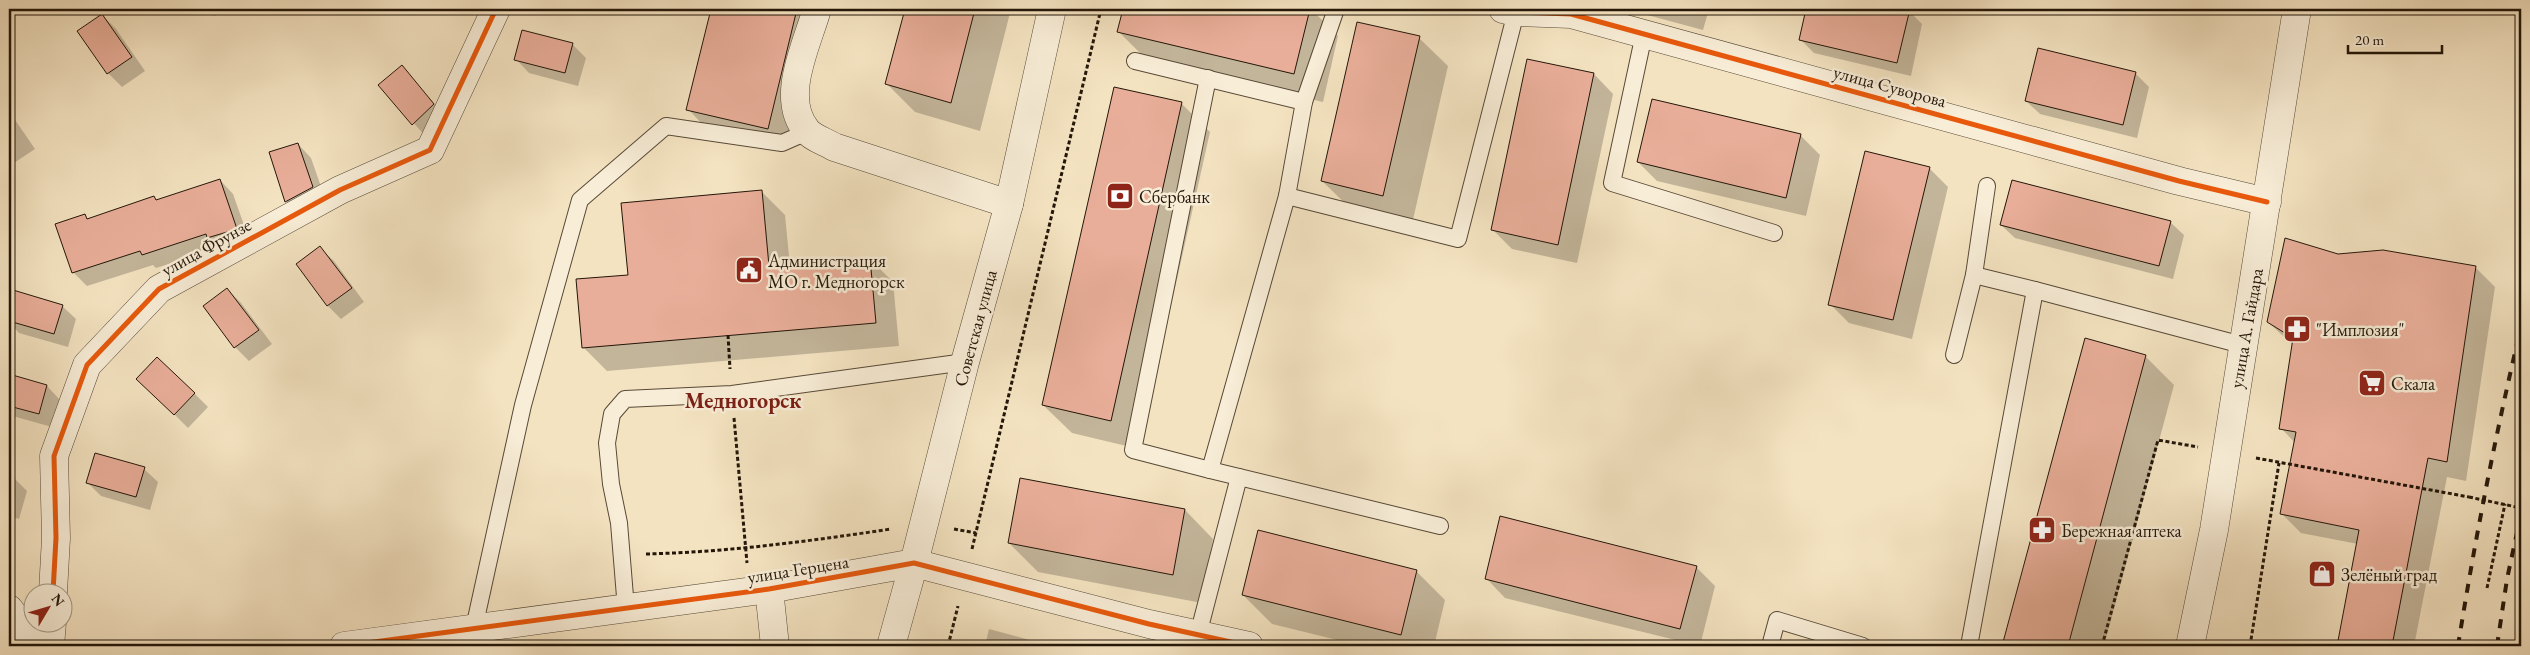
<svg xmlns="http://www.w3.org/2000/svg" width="2530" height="655" font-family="'EB Garamond',serif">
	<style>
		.shadow { fill: #0003 }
		.building { fill: #e9ae99; stroke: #231609 }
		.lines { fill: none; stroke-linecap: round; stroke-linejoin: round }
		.service-casing { stroke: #574937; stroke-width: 18 }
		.minor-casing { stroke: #574937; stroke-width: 29 }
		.tertiary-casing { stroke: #574937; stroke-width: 29 }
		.path { stroke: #231609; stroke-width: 3; stroke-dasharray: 4 2.5; stroke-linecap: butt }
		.service { stroke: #f8edd7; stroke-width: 16 }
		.minor { stroke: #f8edd7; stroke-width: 28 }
		.tertiary { stroke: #f8edd7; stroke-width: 28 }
		.rail { stroke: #231609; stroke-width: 4; stroke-dasharray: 9 9; stroke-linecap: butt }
		.path-bridge { stroke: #231609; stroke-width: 3; stroke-dasharray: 4 2.5; stroke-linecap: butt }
		.cycleway-casing { stroke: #f8edd7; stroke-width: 8 }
		.cycleway { stroke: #e8590c; stroke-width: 5 }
		.labels { text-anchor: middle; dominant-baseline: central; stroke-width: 5; stroke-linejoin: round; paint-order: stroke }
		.street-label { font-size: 18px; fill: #231609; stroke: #f8edd7 }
		.poi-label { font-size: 18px; fill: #231609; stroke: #f8edd7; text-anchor: start }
		.district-label { font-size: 22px; font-weight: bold; fill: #7a1f14; stroke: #f8edd7 }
	</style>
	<rect width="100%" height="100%" fill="#f4e3c1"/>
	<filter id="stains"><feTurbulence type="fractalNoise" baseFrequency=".004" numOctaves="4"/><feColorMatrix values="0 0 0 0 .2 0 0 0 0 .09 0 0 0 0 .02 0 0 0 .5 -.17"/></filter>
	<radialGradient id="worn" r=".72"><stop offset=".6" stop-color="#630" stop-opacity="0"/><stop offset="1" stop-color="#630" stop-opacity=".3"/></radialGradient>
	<!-- shadow -->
	<g class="shadow">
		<polygon points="196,9 218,9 215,16"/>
		<polygon points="712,9 820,9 786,147 706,128 688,109"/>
		<polygon points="906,9 1011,9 980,131 915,112 887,84"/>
		<polygon points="1124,9 1311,9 1338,36 1323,102 1147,60 1119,32"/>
		<polygon points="1625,9 1709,9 1703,30"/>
		<polygon points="1807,9 1900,9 1909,11 1922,24 1911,76 1814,53 1801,40"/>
		<polygon points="102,15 116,29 145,71 122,87 108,73 79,32"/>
		<polygon points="1419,38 1448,66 1412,224 1351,209 1322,181"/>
		<polygon points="572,44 586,58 578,86 529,73 516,59"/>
		<polygon points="1528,61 1594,74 1613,94 1577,263 1512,249 1493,230"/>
		<polygon points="402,67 447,118 427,138 380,85"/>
		<polygon points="2135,73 2149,87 2137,138 2040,114 2026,101"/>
		<polygon points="1181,103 1210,132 1139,449 1072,433 1043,405"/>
		<polygon points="9,111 35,149 11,165 9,162"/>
		<polygon points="1800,135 1820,155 1806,216 1657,181 1638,162"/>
		<polygon points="298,144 311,158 326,201 300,215 286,201 271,153"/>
		<polygon points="1929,168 1948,187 1912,339 1849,323 1830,304"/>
		<polygon points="220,180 233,194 250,242 219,248 156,268 153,265 87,286 73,272 84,215 89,220 154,197 158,201"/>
		<polygon points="762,192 785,215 790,266 870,259 893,282 899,346 607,371 584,348 629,276"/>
		<polygon points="2170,222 2184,235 2173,279 2015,238 2001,225"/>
		<polygon points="320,248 334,261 364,302 341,319 328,306 297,265"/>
		<polygon points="2475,267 2495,287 2466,481 2447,477 2414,646 2338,646 2358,544 2301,533 2282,514 2295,443 2281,428 2293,345 2268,322"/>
		<polygon points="227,289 241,303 272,344 249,361 235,347 205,306"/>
		<polygon points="14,291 62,306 76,319 68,347 19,333 9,322 9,309"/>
		<polygon points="2086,340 2145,356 2174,385 2104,646 2003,646"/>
		<polygon points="9,375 47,386 60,400 52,427 9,415"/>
		<polygon points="152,392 194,393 208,407 188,428"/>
		<polygon points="144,469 158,482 150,510 101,496 87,482"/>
		<polygon points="9,476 14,478 27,491 19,519 9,516"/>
		<polygon points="1185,510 1213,539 1202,603 1038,572 1009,543"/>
		<polygon points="1696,567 1715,586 1700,646 1505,598 1486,578"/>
		<polygon points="1416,571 1445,600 1434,646 1362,646 1272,624 1243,595"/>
		<polygon points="989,629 1052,646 985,646"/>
	</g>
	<!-- building -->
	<g class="building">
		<polygon points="711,9 797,9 768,129 686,110"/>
		<polygon points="905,9 975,9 951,103 885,84"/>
		<polygon points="1123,9 1310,9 1294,74 1117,32"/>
		<polygon points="1806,9 1910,9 1897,63 1799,40"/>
		<polygon points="102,14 132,57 107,74 77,31"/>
		<polygon points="1357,22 1420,36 1383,196 1321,181"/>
		<polygon points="522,30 573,43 565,73 514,60"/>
		<polygon points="2038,48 2136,72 2123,125 2025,101"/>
		<polygon points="1527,59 1594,73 1558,245 1491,230"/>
		<polygon points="402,65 434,104 412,125 378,85"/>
		<polygon points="1114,87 1182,102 1111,421 1042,405"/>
		<polygon points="1652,99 1801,134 1786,198 1637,162"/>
		<polygon points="298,143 313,187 285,202 269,152"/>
		<polygon points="1865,151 1930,167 1893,320 1828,305"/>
		<polygon points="220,179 237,229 207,238 206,234 142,255 140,251 72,273 55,224 85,214 87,219 154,196 156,200"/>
		<polygon points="2012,180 2171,221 2159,266 2000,225"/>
		<polygon points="762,190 769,266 870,258 876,323 582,348 576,279 628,275 621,203"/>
		<polygon points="2285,238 2338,254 2383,250 2476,266 2447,462 2428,458 2392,646 2337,646 2359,530 2280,514 2296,432 2279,429 2293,338 2267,322"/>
		<polygon points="320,246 352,288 327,306 296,264"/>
		<polygon points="227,288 259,330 234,348 203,306"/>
		<polygon points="13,290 63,305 54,334 9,321 9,304"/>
		<polygon points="2085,338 2146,355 2068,646 2002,646"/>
		<polygon points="157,357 195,393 174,415 136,379"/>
		<polygon points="9,374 47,385 39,414 9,406"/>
		<polygon points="95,453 145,467 136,497 86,483"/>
		<polygon points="1020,478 1185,509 1173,575 1008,543"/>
		<polygon points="1500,516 1697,566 1680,629 1485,579"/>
		<polygon points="1258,530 1417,570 1401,635 1242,595"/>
	</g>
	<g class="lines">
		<!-- service casing -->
		<g class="service-casing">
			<g id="service">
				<polyline points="1644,34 1612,183 1774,233"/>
				<polyline points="1135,61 1304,102"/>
				<polyline points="1208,78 1133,450 1210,470"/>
				<polyline points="1987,186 1974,275 2035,290"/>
				<polyline points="1287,196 1304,102 1336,9"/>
				<polyline points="1954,355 1974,275"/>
				<polyline points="1440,526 1210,470 1287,196 1458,239 1516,12"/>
				<polyline points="626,609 619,523 611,484 607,443 612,414 625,399 732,394 965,362"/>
				<polyline points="474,628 523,405 580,200 666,126 782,143 807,132"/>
				<polyline points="1198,635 1239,477"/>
				<polyline points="1770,646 1777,620 1863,646"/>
				<polyline points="1969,646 2035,290 2242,345"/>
			</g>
		</g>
		<!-- minor casing -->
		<g class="minor-casing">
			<g id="minor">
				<path d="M817,9C807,45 779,98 807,131C813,138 826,142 834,147L1009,204"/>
				<polyline points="769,589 775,646"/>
				<polyline points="53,592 56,538 54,456 87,365 159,289 340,190 430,150 496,9"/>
				<polyline points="9,609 15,617 31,646"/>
				<polyline points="50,646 52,622"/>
				<polyline points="891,646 914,563"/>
			</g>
		</g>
		<!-- tertiary casing -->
		<g class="tertiary-casing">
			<g id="tertiary">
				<polyline points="1503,9 1516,12 1571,14 2179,181 2267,202"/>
				<polyline points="914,563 965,362 1009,204 1052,9"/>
				<polyline points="344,646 769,589 914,563 1149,624 1249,646"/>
				<polyline points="2190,646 2214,530 2297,9"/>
			</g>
		</g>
		<!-- path -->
		<g class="path">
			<polyline points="728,335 730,369"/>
			<polyline points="734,418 747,563"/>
			<polyline points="2256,458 2469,497"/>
			<polyline points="954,529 976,533"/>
			<polyline points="972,549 1101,9"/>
			<path d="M646,554C729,552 810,541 891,529"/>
			<polyline points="2487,588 2505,504"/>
			<polyline points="948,646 958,606"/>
			<polyline points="2102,646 2158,440 2198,447"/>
			<polyline points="2250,646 2279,463"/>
		</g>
		<!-- service -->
		<use href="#service" class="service"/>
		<!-- minor -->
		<use href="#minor" class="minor"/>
		<!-- tertiary -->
		<use href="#tertiary" class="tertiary"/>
		<!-- rail -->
		<g class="rail">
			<path d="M2458,646C2475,539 2496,432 2521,327"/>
			<polyline points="2497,646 2507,579 2521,514"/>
		</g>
		<!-- path-bridge -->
		<polyline class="path-bridge" points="2469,497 2521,508"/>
		<!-- cycleway casing -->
		<g class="cycleway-casing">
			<g id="cycleway">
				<polyline points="1503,9 1516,12 1571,14 2179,181 2267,202"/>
				<polyline points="53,592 56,538 54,456 87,365 159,289 340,190 430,150 496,9"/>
				<polyline points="344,646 769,589 914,563 1149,624 1249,646"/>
			</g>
		</g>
		<!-- cycleway -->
		<use href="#cycleway" class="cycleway"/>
	</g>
	<!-- icons -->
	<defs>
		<g id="bank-square" transform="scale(1.4375)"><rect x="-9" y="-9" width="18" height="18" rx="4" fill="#8f2418" stroke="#f8edd7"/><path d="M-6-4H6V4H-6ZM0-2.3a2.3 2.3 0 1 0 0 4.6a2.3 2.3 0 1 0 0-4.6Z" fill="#fff"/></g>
		<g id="civic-square" transform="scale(1.4375)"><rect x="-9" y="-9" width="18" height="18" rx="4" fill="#8f2418" stroke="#f8edd7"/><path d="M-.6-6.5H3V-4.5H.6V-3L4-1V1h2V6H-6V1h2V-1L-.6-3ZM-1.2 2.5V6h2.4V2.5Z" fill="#fff"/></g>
		<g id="pharmacy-square" transform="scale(1.4375)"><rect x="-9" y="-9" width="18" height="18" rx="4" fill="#8f2418" stroke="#f8edd7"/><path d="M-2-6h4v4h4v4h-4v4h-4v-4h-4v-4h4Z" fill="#fff"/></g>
		<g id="supermarket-square" transform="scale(1.4375)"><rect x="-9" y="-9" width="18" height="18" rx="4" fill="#8f2418" stroke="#f8edd7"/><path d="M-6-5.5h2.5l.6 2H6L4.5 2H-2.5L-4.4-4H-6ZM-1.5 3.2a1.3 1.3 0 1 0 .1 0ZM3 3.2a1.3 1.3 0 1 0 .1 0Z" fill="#fff"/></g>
		<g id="shop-square" transform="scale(1.4375)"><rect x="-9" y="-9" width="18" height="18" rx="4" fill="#8f2418" stroke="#f8edd7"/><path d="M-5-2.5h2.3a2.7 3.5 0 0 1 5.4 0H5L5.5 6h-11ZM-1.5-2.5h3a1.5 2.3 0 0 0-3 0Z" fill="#fff"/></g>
	</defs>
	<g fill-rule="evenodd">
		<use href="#bank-square" x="1120" y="196"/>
		<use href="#civic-square" x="749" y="270"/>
		<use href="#pharmacy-square" x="2297" y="329"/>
		<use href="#supermarket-square" x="2372" y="383"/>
		<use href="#pharmacy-square" x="2042" y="530"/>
		<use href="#shop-square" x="2322" y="574"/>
	</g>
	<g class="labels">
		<!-- street labels -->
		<g class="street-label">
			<text transform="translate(1890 86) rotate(15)">улица Суворова</text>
			<text transform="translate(206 247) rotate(-29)">улица Фрунзе</text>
			<text transform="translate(975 328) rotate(-75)">Советская улица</text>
			<text transform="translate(2246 328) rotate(-80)">улица А. Гайдара</text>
			<text transform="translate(798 569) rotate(-9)">улица Герцена</text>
		</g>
		<!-- poi labels -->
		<g class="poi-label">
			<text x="1139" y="196">Сбербанк</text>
			<text x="768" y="260">Администрация<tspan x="768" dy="21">МО г. Медногорск</tspan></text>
			<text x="2316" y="329">"Имплозия"</text>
			<text x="2391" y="383">Скала</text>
			<text x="2061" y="530">Бережная аптека</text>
			<text x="2341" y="574">Зелёный град</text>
		</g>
		<!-- district labels -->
		<g class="district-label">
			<text x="743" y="400">Медногорск</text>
		</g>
	</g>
	<!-- margin -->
	<rect width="2530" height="655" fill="none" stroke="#f4e3c1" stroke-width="30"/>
	<rect x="10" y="10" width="2510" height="635" fill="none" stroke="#231609" stroke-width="2.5"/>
	<rect x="15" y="15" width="2500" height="625" fill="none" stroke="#231609"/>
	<!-- north arrow -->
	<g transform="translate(48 608) rotate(52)"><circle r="24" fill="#f8edd7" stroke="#a39785"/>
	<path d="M0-4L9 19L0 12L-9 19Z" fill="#8f2418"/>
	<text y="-8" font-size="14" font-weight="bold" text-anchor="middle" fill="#231609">N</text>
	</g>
	<!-- scale -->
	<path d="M2348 45v8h94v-8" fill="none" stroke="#231609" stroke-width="2.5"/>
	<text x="2355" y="45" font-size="15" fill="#231609" stroke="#f8edd7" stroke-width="4" paint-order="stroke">20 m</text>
	<rect width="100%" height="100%" filter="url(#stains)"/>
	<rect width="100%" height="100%" fill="url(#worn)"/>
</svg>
